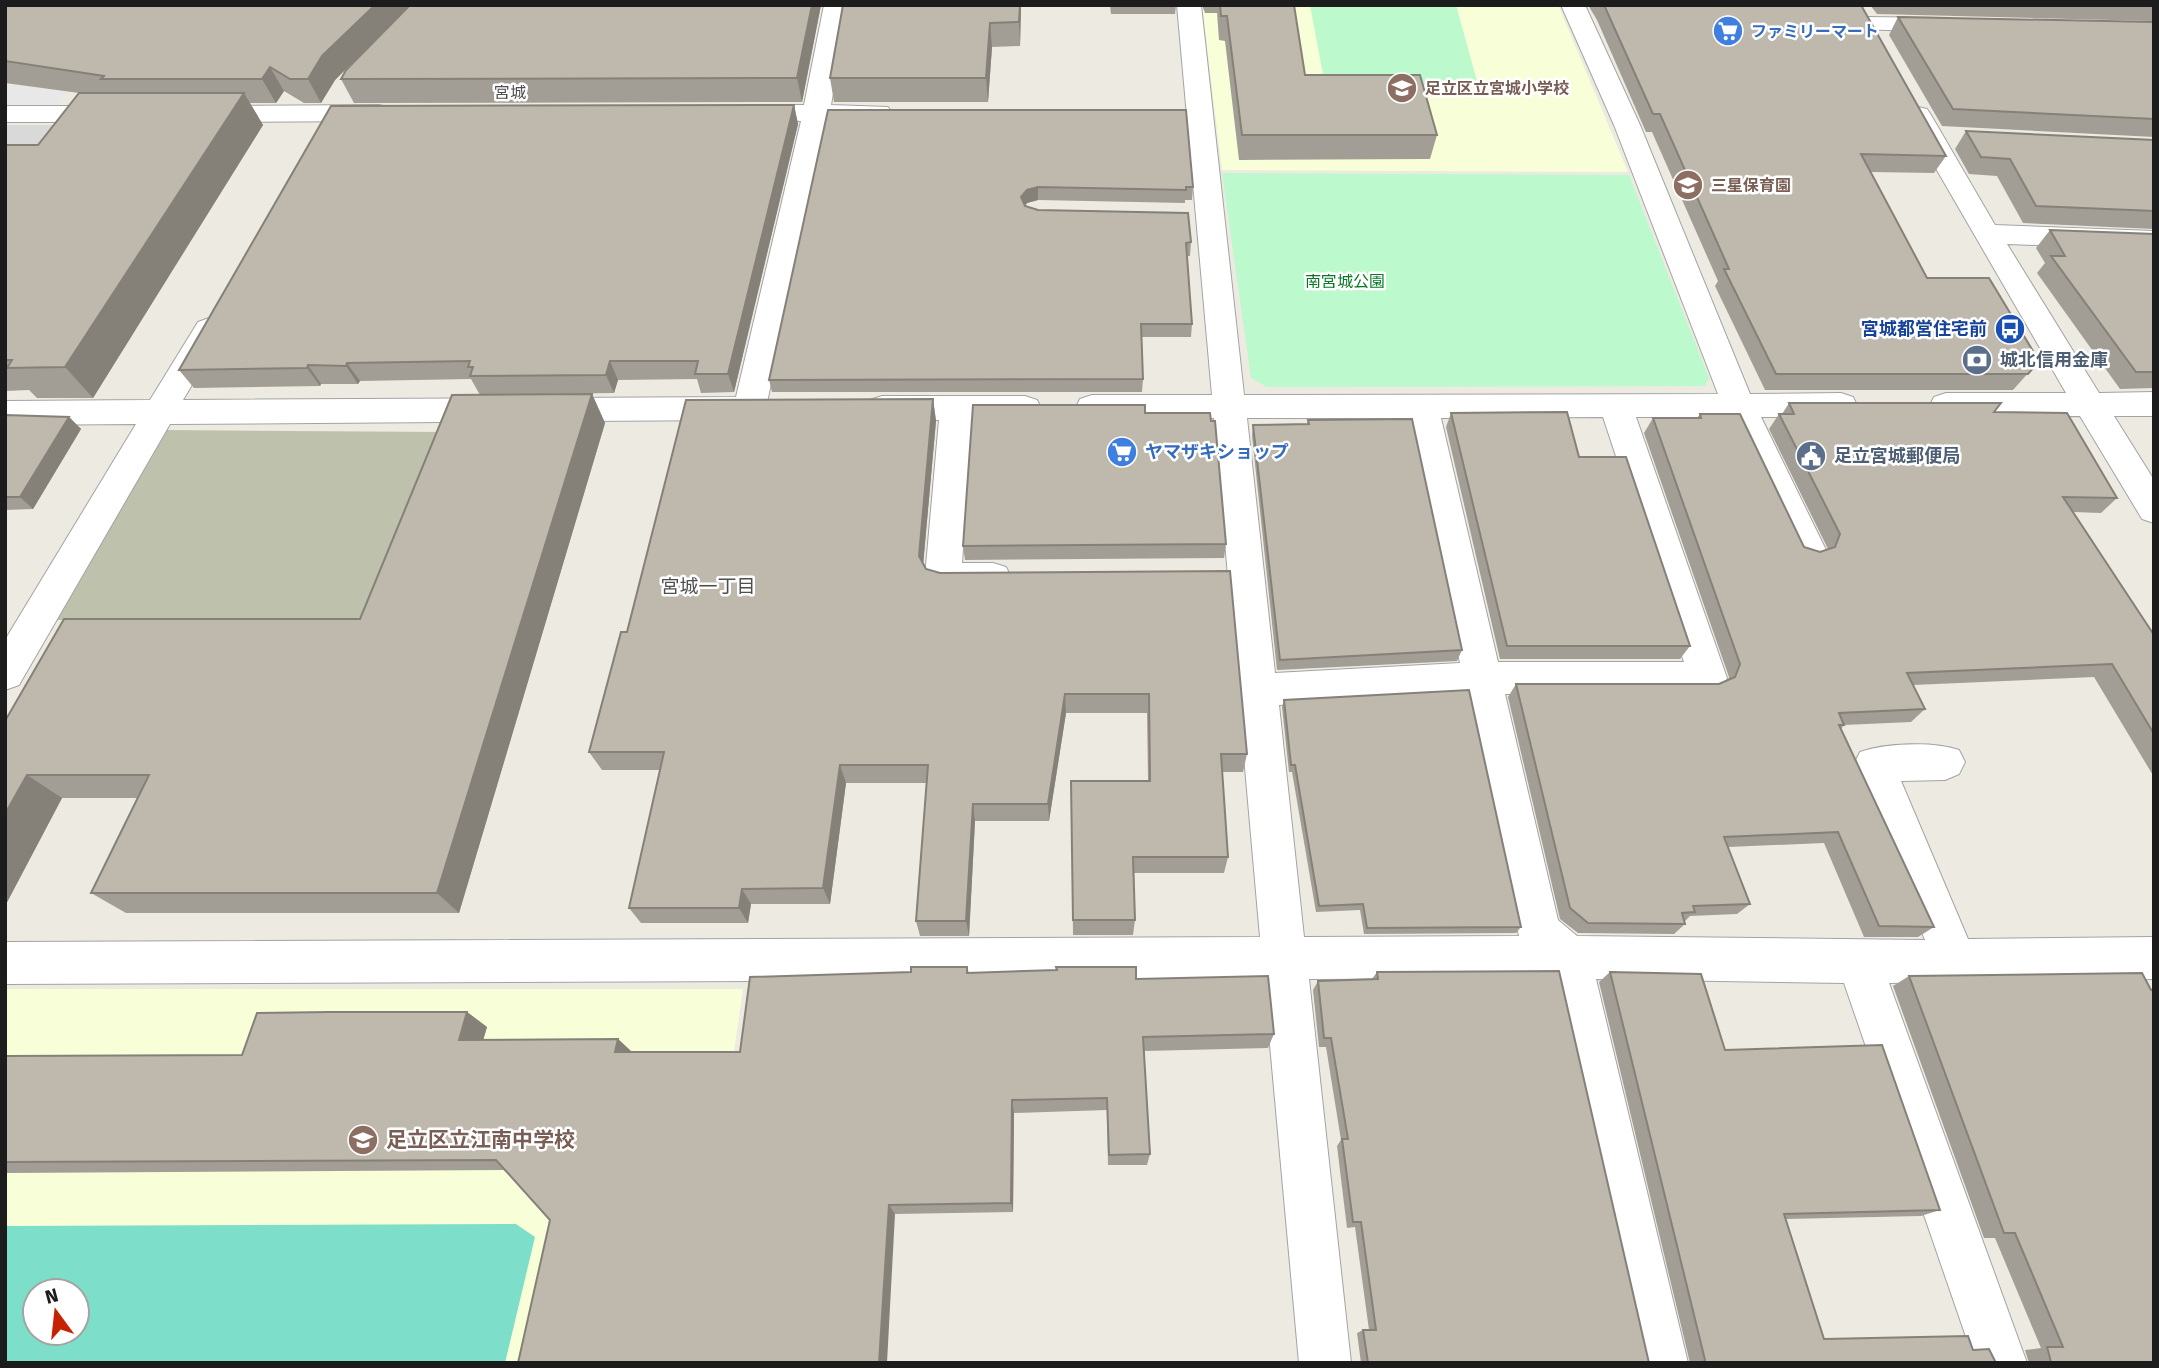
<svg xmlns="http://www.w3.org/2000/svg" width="2159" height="1368" font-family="'Fira Sans','Noto Sans JP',sans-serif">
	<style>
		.residential { fill: #dad9d9 }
		.education { fill: #f8ffd8; fill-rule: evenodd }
		.construction { fill: #bec2ad }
		.park { fill: #bcf9cc }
		.pitch { fill: #7ddec9; fill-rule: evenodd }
		.parking { fill: #e8e8e8 }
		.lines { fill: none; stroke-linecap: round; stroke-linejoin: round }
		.minor-casing { stroke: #a3a3a3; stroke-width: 2 }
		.minor { fill: #fff; fill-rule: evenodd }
		.wall { fill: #a39e95 }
		.shaded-wall { fill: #858179 }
		.building { fill: #beb8ad; stroke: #858179; stroke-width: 2 }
		.labels { text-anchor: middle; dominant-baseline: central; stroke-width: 5; stroke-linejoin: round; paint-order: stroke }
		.far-shop-label { font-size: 16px; font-weight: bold; fill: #366cbe; stroke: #fff; text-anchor: start }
		.far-education-label { font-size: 16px; font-weight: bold; fill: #785e54; stroke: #fff; text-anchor: start }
		.far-neighbourhood-label { font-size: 16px; fill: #4f4f4f; stroke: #fff }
		.far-park-label { font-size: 16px; fill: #0a7927; stroke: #fff }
		.transit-label { font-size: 18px; font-weight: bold; fill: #164399; stroke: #fff; text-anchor: end }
		.service-label { font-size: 18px; font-weight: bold; fill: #4e5e75; stroke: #fff; text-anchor: start }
		.shop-label { font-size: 18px; font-weight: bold; fill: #366cbe; stroke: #fff; text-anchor: start }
		.neighbourhood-label { font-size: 19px; fill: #4f4f4f; stroke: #fff }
		.near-education-label { font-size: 21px; font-weight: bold; fill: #785e54; stroke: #fff; text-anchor: start }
	</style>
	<rect width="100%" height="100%" fill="#edebe1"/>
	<!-- residential -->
	<polygon class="residential" points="5,125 93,125 5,241"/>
	<!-- education -->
	<g class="education">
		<polygon points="1202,5 1558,5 1628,172 1222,170"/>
		<path d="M5,989H743L689,1363H5ZM35,1291H77V1333H35Z"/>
	</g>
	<!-- construction -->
	<polygon class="construction" points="166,430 443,432 365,622 53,620"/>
	<!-- park -->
	<g class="park">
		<polygon points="1310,5 1456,5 1478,85 1356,87 1327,96"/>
		<polygon points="1222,173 1629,175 1709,378 1705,386 1267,387 1251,378"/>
	</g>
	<!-- pitch -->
	<path class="pitch" d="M516,1224L535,1237L505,1363H5V1226ZM35,1291H77V1333H35Z"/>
	<!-- parking -->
	<polygon class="parking" points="5,84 67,92 57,105 5,106"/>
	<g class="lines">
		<!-- minor casing -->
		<g class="minor-casing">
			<g id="minor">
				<polygon points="824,5 848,5 831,105 888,107 892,113 888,119 828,121 766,407 762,415 735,420 170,424 19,685 5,690 5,640 136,424 5,425 5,401 150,400 198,322 209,318 220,322 225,329 183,400 736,397 801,121 734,119 730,113 734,107 743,105 804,105"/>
				<path d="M1177,5H1201L1244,395L1718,394L1614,125L1561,5H1585L1640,125L1750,394L1841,393L1853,397L1857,405L1853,413L1841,417H1761L1826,550L1821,560L1808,564L1795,560L1728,417H1636L1727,678L1722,689L1708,694H1505L1558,920L1577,936L1925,940L1854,764L1860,752C1885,743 1934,741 1959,750L1965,762L1959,774L1945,780L1901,781L1968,939L2154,937V979L1889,983L2027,1363H1975L1844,983L1596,979L1688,1363H1636L1552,978L1309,979L1351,1363H1299L1264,979L5,984V942L1260,937L1214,418L1092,419L1080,415L1076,407L1080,399L1092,395H1212ZM1603,417L1684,662H1498L1441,418ZM1247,418H1408L1460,663L1275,673ZM1467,695L1519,936L1304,937L1279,705Z"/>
				<polygon points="1867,17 1945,18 1954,20 1957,25 1954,30 1945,32 1858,29 1855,24 1858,19"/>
				<polygon points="379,105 388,107 392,113 388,119 379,121 204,122 195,120 191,114 195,108 204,106"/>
				<polygon points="5,106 116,106 125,108 129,114 125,120 116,122 5,122"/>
				<polygon points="1918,107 1927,109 1931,115 1995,225 2154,231 2154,249 2007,244 2099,393 2154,392 2154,416 2114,416 2154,480 2154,523 2142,519 2080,416 1946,417 1934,413 1930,405 1934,397 1946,393 2066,393 1905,115 1909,109"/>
				<path d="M882,396H1025L1037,400L1041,408L1037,416L1025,420H972L962,563H993L1006,567L1011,577L1006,587C983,594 953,594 930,587L925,577L939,420H882L870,416L866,408L870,400Z"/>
			</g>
		</g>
		<!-- minor -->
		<use href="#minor" class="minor"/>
	</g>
	<!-- wall -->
	<g class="wall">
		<polygon points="5,5 821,5 802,102 354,103 341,79 387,28 335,80 321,103 304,103 284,91 276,103 250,103 263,125 93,398 37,398 29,390 5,391 5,145 38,145 79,93 5,83"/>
		<polygon points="1021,5 1020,46 992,47 988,102 834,102 830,78"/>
		<polygon points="1110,5 1176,5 1175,14 1111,14"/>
		<polygon points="1202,5 1294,5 1305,75 1437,135 1430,159 1239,160 1225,41 1219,40 1217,13 1205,13"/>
		<polygon points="1588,5 1861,5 1946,156 1934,173 1870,172 1927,278 2039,361 2013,390 1765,390 1715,286 1718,281 1652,132 1646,132 1597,20"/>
		<polygon points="1870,5 2154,5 2154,21 1877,14"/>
		<polygon points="1898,17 2154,22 2154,137 1942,126 1889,35"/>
		<polygon points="794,105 798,124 734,392 701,393 697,379 618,380 614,393 481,395 592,394 605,423 459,913 126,913 91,893 138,798 62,798 5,906 5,721 360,619 480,395 471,379 360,381 358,384 321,384 320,386 194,388 179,370"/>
		<polygon points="828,110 1193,187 1192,200 1185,200 1185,203 1038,200 1027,203 1025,206 1038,210 1191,242 1190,256 1187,256 1192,324 1191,337 1141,337 1143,379 1142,392 772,392 769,380"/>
		<polygon points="1966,131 2154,140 2154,229 2023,223 1997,176 1969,174 1955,149"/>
		<polygon points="2050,230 2154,234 2154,388 2120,389 2037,273 2045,263 2036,248"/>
		<polygon points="933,399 936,421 923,565 926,569 940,573 1230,571 1247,754 1243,772 1222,772 1228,857 1224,873 1134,873 1135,920 1133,935 1073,935 1071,781 1148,781 1147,713 1066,713 1049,821 975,821 969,936 920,936 916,921 927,783 846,783 830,904 751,904 748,923 641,923 629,908 660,770 602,770 589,752 627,632"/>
		<polygon points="1789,403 1994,412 2117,498 2101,513 2073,512 2154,635 2154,777 2094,677 1913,685 1925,709 1911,722 1844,725 1841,729 1934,927 1918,937 1864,937 1824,843 1728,847 1750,904 1737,914 1690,916 1684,922 1685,924 1674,934 1578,933 1560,919 1508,697 1516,684 1719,684 1728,680 1729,677 1644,433 1653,418 1697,418 1700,414 1804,547 1820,552 1828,549 1769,429 1779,414 1782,414"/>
		<polygon points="1145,413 1226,544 1224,558 965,560 963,546"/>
		<polygon points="1451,413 1690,646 1680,659 1500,659 1446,427"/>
		<polygon points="5,415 69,417 81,429 33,509 5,510"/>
		<polygon points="1308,420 1462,650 1457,661 1277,670 1252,436 1253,425 1307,424"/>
		<polygon points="1284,700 1521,927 1516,933 1364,934 1360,910 1316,912 1292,772 1289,772 1282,707"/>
		<polygon points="967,967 969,973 1136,979 1274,1034 1268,1048 1144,1051 1150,1154 1147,1165 1108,1165 1107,1110 1014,1113 1013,1212 550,1220 505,1170 5,1173 5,1056 242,1055 467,1012 487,1027 483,1040 618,1039 632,1052 740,1052 911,972"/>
		<polygon points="1377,972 1649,1363 1361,1363 1357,1333 1363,1330 1369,1330 1355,1227 1347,1228 1337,1146 1341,1140 1326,1047 1319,1047 1313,990 1318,981 1372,979"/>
		<polygon points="1610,972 1725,1050 1940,1210 1921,1216 1786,1219 1824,1339 1973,1350 1996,1363 1690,1363 1599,982"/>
		<polygon points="1909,976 2151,990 2154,1363 2029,1363 2025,1350 2041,1348 1995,1238 1984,1238 1893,986"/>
	</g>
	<!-- shaded-wall -->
	<g class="shaded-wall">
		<polygon points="375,5 410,5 335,80 321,103 308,79 322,56"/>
		<polygon points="812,5 821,5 802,102 797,78"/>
		<polygon points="1020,5 1021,5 1020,46 1019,22"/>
		<polygon points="990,23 992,47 988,102 986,78"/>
		<polygon points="270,67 284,91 276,103 262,79"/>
		<polygon points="244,93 263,125 93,398 65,367"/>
		<polygon points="794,105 798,124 734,392 728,374"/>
		<polygon points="1038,187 1038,200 1027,203 1022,211 1021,197 1027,190"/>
		<polygon points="610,361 618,380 614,393 606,375"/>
		<polygon points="347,363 360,381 358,384 346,366"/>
		<polygon points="308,365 321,384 320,386 307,368"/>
		<polygon points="592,394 605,423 459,913 437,893"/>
		<polygon points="933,399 936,421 922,577 919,556"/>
		<polygon points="69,417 81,429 33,509 20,497"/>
		<polygon points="1065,694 1066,713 1049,821 1048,804"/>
		<polygon points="840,765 846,783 830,904 823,888"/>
		<polygon points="27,775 62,798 5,906 5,814"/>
		<polygon points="973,804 975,821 969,936 966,921"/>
		<polygon points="742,889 751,904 748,923 739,908"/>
		<polygon points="467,1012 487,1027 479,1054 459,1040"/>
		<polygon points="618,1039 633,1053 615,1052"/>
		<polygon points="1012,1100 1014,1113 1013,1212 1011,1203"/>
		<polygon points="889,1205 895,1214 887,1363 879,1363"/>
	</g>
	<!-- building -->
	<g class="building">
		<polygon points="5,5 375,5 322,56 308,79 290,79 270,67 262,79 101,79 104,76 5,61"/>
		<polygon points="410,5 812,5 797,78 341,79 346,70"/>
		<polygon points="843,5 1020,5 1019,22 990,23 986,78 830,78"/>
		<polygon points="1220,5 1294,5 1305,75 1420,75 1437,135 1242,135 1227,16 1221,16"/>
		<polygon points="1604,5 1861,5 1946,156 1861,154 1927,278 1989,278 2039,361 2028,374 1776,374 1724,269 1729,269 1660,114 1653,114"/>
		<polygon points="1898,17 2154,22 2154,119 1953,109"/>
		<polygon points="79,93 244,93 65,367 7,368 12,360 5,360 5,145 38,145"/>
		<polygon points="794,105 728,374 695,374 698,361 610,361 606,375 470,376 473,367 468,367 470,361 347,363 346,366 308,365 307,368 179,370 331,106"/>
		<polygon points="828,110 1186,110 1193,187 1186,187 1186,190 1038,187 1027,190 1021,197 1025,206 1038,210 1188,213 1191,242 1186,243 1192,324 1141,324 1143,379 769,380"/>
		<polygon points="1966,131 2154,140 2154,211 2036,206 2010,159 1981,157"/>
		<polygon points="2050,230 2154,234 2154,372 2136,372 2051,256 2065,256"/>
		<polygon points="592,394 437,893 91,893 149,775 27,775 5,814 5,721 64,619 360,619 452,395"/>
		<polygon points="933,399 919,556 926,569 940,573 1230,571 1247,754 1221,754 1228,857 1133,857 1135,920 1073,920 1071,781 1150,781 1149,694 1065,694 1048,804 973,804 966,921 916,921 928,765 840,765 823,888 742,889 739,908 629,908 664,752 589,752 621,632 627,632 686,400"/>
		<polygon points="1789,403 2001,403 1994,412 2067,413 2117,498 2063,497 2154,635 2154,734 2112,664 1907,673 1925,709 1839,713 1844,725 1839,725 1934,927 1879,926 1838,832 1724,837 1750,904 1693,906 1695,912 1682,913 1685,924 1588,923 1570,908 1516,684 1719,684 1735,677 1740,664 1653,418 1701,418 1700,414 1740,414 1804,547 1820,552 1835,547 1840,534 1779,414 1794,414"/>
		<polygon points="973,405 1145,405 1145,413 1210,413 1211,421 1215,421 1226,544 963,546"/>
		<polygon points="1567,412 1579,457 1626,457 1690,646 1507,646 1451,413"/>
		<polygon points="5,415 69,417 20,497 5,497"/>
		<polygon points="1412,419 1462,650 1280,660 1253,425 1309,424 1308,420"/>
		<polygon points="1469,690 1521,927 1367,928 1363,904 1319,906 1295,765 1291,765 1284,700"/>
		<polygon points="911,967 967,967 967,973 1057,970 1056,967 1136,967 1136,979 1268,976 1274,1034 1143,1037 1150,1154 1109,1155 1107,1098 1012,1100 1011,1203 889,1205 879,1363 518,1363 550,1220 496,1160 5,1162 5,1056 242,1055 257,1013 329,1012 467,1012 459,1040 618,1039 615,1052 740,1052 750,977 911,972"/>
		<polygon points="1559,971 1649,1363 1368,1363 1363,1330 1376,1330 1361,1222 1353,1222 1342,1139 1348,1139 1331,1038 1324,1038 1318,981 1378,979 1377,972"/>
		<polygon points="1610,972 1701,974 1725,1050 1882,1045 1940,1210 1784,1214 1824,1339 1968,1336 1973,1350 1989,1349 1996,1363 1703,1363 1705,1360"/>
		<polygon points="2142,973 2151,990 2154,990 2154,1363 2025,1363 2051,1362 2047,1347 2063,1347 2015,1233 2004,1233 1909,976"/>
	</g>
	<!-- icons -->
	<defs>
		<g id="supermarket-disc" transform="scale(1.575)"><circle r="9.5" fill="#3f7fe0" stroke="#fff"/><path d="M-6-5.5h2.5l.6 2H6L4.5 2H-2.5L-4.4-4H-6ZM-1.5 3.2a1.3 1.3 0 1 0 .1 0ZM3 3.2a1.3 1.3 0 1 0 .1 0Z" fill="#fff"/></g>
		<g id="school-disc" transform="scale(1.575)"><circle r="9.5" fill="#8d6e63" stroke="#fff"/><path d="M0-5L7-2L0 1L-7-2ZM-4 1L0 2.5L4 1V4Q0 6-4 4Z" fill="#fff"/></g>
		<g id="bus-disc" transform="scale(1.575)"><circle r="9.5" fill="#1a4fb4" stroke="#fff"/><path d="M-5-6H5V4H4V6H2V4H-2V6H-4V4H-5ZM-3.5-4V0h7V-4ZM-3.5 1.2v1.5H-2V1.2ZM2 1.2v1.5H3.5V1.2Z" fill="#fff"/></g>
		<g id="bank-disc" transform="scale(1.575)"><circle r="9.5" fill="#5c6f8a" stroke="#fff"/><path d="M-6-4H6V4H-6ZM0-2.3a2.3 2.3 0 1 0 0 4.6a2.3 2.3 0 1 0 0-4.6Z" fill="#fff"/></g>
		<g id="civic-disc" transform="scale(1.575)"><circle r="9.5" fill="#5c6f8a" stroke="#fff"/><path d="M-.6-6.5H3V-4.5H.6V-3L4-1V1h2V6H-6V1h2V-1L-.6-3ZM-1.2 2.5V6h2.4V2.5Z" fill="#fff"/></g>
	</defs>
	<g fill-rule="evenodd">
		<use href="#supermarket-disc" x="1728" y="31"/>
		<use href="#school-disc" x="1402" y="88"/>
		<use href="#school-disc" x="1688" y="185"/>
		<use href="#bus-disc" x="2010" y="329"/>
		<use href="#bank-disc" x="1977" y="360"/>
		<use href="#supermarket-disc" x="1122" y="452"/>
		<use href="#civic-disc" x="1811" y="456"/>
		<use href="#school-disc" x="363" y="1140"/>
	</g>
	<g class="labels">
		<!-- far-shop labels -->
		<g class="far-shop-label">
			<text x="1751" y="31">ファミリーマート</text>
		</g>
		<!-- far-education labels -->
		<g class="far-education-label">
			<text x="1425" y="88">足立区立宮城小学校</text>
			<text x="1711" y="185">三星保育園</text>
		</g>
		<!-- far-neighbourhood labels -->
		<g class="far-neighbourhood-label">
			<text x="510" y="92">宮城</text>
		</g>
		<!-- far-park labels -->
		<g class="far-park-label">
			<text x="1345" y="281">南宮城公園</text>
		</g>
		<!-- transit labels -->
		<g class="transit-label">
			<text x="1987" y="329">宮城都営住宅前</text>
		</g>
		<!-- service labels -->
		<g class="service-label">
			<text x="2000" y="360">城北信用金庫</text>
			<text x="1834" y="456">足立宮城郵便局</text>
		</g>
		<!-- shop labels -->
		<g class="shop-label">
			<text x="1145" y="452">ヤマザキショップ</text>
		</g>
		<!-- neighbourhood labels -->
		<g class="neighbourhood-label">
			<text x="708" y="586">宮城一丁目</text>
		</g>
		<!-- near-education labels -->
		<g class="near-education-label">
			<text x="386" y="1140">足立区立江南中学校</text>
		</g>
	</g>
	<!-- border -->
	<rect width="2159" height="1368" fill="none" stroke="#1c1c1c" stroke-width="14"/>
	<!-- north arrow -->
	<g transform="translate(56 1312) rotate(345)"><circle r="33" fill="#ffffff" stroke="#a4a4a4" stroke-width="2"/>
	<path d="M0-5L12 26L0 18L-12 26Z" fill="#c72200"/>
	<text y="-10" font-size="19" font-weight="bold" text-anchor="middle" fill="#1c1c1c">N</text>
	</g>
</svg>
